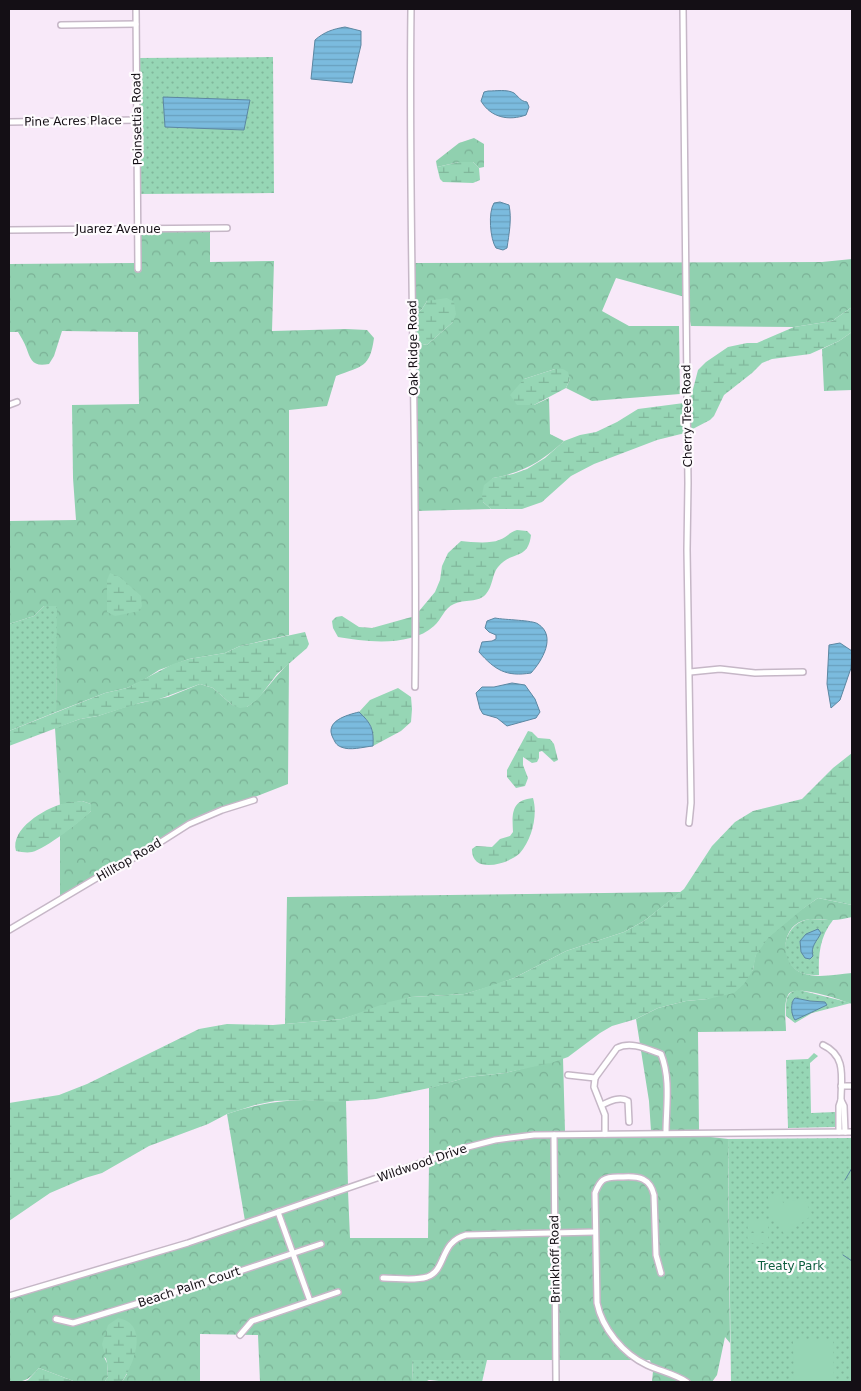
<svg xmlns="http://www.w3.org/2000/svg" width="861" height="1391" font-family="'DejaVu Sans',sans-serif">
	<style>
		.green { fill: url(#green-dots) }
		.forest { fill: url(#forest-crowns) }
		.wetland { fill: url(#wetland-marsh) }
		.pitch { fill: #96d6b5 }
		.water { fill: url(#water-rules); stroke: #5c87a2 }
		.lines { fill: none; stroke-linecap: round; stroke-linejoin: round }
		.stream { stroke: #5c87a2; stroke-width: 1 }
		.minor-casing { stroke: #c6b7c7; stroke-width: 8 }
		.minor { stroke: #fff; stroke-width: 5 }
		.labels { text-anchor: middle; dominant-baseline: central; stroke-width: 4.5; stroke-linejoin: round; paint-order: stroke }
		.street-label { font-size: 12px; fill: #140f15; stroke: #fefbfe }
		.park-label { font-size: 12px; fill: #0d5d3e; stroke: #fefbfe }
	</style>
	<defs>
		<pattern id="green-dots" width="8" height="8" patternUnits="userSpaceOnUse" patternTransform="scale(1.25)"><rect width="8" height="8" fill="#96d6b5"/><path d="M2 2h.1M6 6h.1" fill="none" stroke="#80b69b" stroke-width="1.8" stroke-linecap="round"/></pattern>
		<pattern id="forest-crowns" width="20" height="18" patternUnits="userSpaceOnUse" patternTransform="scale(1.25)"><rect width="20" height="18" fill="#90d0af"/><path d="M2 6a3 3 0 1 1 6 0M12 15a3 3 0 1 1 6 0" fill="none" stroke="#7bb196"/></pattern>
		<pattern id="wetland-marsh" width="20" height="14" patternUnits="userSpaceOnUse" patternTransform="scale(1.25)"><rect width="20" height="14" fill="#96d6b5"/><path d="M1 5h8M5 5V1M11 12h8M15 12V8" fill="none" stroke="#80b69b"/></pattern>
		<pattern id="water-rules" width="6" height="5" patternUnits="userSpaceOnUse" patternTransform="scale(1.25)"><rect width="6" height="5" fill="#7bbbde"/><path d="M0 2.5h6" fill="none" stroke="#69a0be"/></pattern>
	</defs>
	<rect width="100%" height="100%" fill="#f8e9f9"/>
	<!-- green -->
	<g class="green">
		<polygon points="273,57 274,193 137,194 137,58"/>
		<polygon points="44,606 58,606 56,712 9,731 9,624 34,616"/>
		<path d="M810,919L833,920C820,936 818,955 819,975C812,975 803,975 796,970C776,956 785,922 810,919Z"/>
		<path d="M799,990L851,1003L812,1013L795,1023L786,1016C786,1005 784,991 799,990Z"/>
		<polygon points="814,1053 818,1056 810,1063 811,1113 836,1112 836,1127 788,1128 786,1060 808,1059"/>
		<polygon points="852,1138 852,1382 731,1382 728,1139"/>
		<polygon points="412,1360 487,1360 482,1382 449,1382 429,1380 425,1382 413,1382"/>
	</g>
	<!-- forest -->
	<g class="forest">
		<polygon points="474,138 484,144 484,167 479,168 473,162 459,162 437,167 436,161 459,143"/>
		<path d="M137,232H210V262L274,261L272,331L346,329L367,330L374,338C370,368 362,366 336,376L327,406L289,410V635L240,646L225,653L189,659L159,670L142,681L127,688L105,693L56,712L57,606H44L34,616L9,624V521L76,520L73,478L72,405L139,404L138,332L62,331L54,356L49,364C33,367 31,361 26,347C24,342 21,337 18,332H9V264L136,263Z"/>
		<path d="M852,259V307L832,321L794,327L691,326L685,297L616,278L602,311L629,326H679L680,394L592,401L566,388L570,379L555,369L524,379L534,405L549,398L550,434L564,441C541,462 524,472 493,478L483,502L491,509L415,511L413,342L427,345L453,322L427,301L422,309L413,317V263L822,262Z"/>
		<polygon points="852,332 852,390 824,391 822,349 839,341"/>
		<path d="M289,663L288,784L195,820L60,899V835L73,826L91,811V804L82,801L60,805L55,728L80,719L98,716L131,705L168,697L200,684L213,688L232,705L247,707C264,695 274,677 289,663Z"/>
		<polygon points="681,892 644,921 624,932 566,951 514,978 492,986 465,994 411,997 342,1019 285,1024 287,897"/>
		<path d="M818,898L852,905V917C846,918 839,920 833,920C823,920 812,917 802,921C780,929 780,965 802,973C817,979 837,974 852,973V1004C841,1000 794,983 788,995C783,1005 786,1021 786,1031L698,1032L699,1131H651L649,1101L636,1019L658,1008L686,1001L708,999L753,970C754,965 754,959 756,954C766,933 799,911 818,898Z"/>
		<polygon points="563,1058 565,1132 526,1133 494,1137 429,1159 429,1088 468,1077 505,1073"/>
		<path d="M304,1100L346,1101L348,1186L245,1221L227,1114C255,1105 274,1101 304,1100Z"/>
		<path d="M702,1136L728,1139L730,1343L725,1337L717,1375L712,1382H652L653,1371L650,1360H412L413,1382H260L258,1335L200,1334V1382H122L127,1374L104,1357L107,1363L108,1377L104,1382H76L39,1368C28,1380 26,1382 9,1382V1298L189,1245L348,1191L350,1238H428L429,1163L480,1146L527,1137Z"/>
	</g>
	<!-- wetland -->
	<g class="wetland">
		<polygon points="459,162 473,162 479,168 480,180 473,183 443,182 440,179 437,167"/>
		<polygon points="447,298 454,302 456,314 453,322 427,345 413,342 413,317 422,309 427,301"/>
		<polygon points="852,307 852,332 839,341 810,354 772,359 762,363 752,373 724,395 714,416 710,420 685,433 657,440 594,464 571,476 542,502 522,509 491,509 483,502 482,495 484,485 493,478 513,474 527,469 545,458 564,441 580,435 596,432 617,422 638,409 684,403 692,393 698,370 706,362 728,347 747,343 757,343 794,327 832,321"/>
		<polygon points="555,369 563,369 568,372 570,379 566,388 534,405 517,405 510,395 524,379"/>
		<path d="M517,530L527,531L531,535C528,561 512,550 498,567C492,574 493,586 486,594C479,603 464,599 454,604C444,608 442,619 434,626C411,647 366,642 338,637L333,628L332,621L336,617L342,616L359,627L372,628L415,616L435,592L440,580L442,566L448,553L461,541C471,542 490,544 499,540C506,538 508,533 517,530Z"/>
		<polygon points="110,573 120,577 141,596 142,606 140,611 115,616 107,612 107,580"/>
		<polygon points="305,632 309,644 307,648 277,674 258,699 247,707 240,708 232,705 213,688 200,684 154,701 143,702 98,716 80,719 9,746 9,731 105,693 127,688 173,664 189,659 225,653 240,646"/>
		<path d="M398,688L411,697L412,709L411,722L401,731L373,746C374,729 371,723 359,712L370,700Z"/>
		<polygon points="528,731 532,732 538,738 550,739 554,744 558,760 554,762 542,751 539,752 539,758 537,762 532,763 523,757 523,765 528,778 525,786 516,788 507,777 507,770"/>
		<polygon points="852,753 852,905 818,898 804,908 768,938 756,955 753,970 744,984 734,993 708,999 686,1001 658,1008 636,1019 612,1026 600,1033 568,1057 551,1063 505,1073 468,1077 434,1087 376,1099 334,1102 304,1100 275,1101 255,1105 227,1114 208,1124 149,1146 102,1173 85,1178 50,1193 9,1221 9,1103 59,1095 87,1084 199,1029 227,1024 273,1025 342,1019 389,1002 411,997 465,994 514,978 566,951 624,932 644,921 684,889 712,846 735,822 753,811 802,799 833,768"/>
		<path d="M533,798C538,815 532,839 520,853C509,864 471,875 472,849L476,846L492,847L500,839L510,836L513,832C512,814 511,800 533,798Z"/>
		<path d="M82,801L91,804V811C82,821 45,849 32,852C27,853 21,852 16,851C10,829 44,809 62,804C68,802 76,802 82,801Z"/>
		<path d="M118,1318C150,1324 134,1364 122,1382H104L108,1377L107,1363L102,1344L108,1325Z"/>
		<polygon points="39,1368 76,1382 22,1382 28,1380"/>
	</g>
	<!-- pitch -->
	<g class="pitch">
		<polygon points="782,1194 783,1203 788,1200 793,1201 800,1198 804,1199 812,1214 811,1216 785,1235 770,1213 768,1195"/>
		<polygon points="747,1220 768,1220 768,1230 748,1231"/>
		<polygon points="747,1233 768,1233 768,1243 748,1243"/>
		<polygon points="793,1341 833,1341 834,1382 794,1382"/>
	</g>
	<!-- water -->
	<g class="water">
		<path d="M345,27L361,31V45L352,83L311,79L315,40C324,32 333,29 345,27Z"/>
		<path d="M488,91C496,91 507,89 514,93C519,97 520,101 527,102L529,107L526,115C509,121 491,118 481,101L484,92Z"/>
		<polygon points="163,97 250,100 244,130 165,127"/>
		<path d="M500,202L509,205C512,219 509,234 507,248L503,250L496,248C490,239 488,212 494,203Z"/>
		<path d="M495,618C505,620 533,620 538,624C557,636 542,661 531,673C506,677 495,670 479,652L482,642L492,641L496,639V635L489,632L485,628L487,621Z"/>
		<polygon points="840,643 852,651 851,668 840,700 831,708 827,684 829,645"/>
		<polygon points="512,683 525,685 535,699 540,712 536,718 507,726 497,718 483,714 480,709 476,693 482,687 494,687"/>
		<path d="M359,712C371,723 374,729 373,746C363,747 350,751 341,747C336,745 335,742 333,738C324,721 347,715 359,712Z"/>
		<path d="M818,929L821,933C817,941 810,947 813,956L810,959L805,958L801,952L800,941L806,934Z"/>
		<path d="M795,998L810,1001L825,1002L827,1005L795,1020C791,1015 790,1002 795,998Z"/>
	</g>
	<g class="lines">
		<!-- stream -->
		<g class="stream">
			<polyline points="845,1180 852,1168"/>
			<polyline points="843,1255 852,1261"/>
		</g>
		<!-- minor casing -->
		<g class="minor-casing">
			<g id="minor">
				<polyline points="136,9 138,269"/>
				<path d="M411,9C408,235 418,461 415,687"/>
				<polyline points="683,9 688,483 687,550 691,803 689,823"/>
				<polyline points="61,25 136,24"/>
				<polyline points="9,122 138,120"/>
				<polyline points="9,230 227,228"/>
				<polyline points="9,405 17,402"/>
				<polyline points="690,672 720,669 755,673 803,672"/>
				<polyline points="9,930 105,873 145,852 189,824 222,810 254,800"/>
				<path d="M823,1045C847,1056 841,1078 841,1100"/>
				<polyline points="568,1075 595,1078"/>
				<path d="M595,1078L617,1048C631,1041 647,1049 661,1054C671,1079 666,1107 666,1133"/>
				<polyline points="595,1078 594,1087 605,1115 605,1134"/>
				<polyline points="841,1086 852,1086"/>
				<path d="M602,1105C610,1101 620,1096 628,1101L629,1122"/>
				<polyline points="839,1132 839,1106 841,1100 844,1106 845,1132"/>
				<polyline points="554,1135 556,1382"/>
				<polyline points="278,1212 310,1301"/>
				<path d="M661,1273L656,1255L654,1195C650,1178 639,1176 623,1177C617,1177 609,1176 603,1180C599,1183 597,1188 595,1193L597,1303C602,1328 623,1354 647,1365C660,1371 675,1374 687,1382"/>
				<path d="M383,1278C397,1278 414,1281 427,1277C447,1270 439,1242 466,1235L595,1232"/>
				<polyline points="9,1296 188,1243 464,1148 495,1140 534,1135 852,1132"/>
				<polyline points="56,1319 73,1323 192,1287 321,1244"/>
				<polyline points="240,1335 252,1321 338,1292"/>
			</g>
		</g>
		<!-- minor -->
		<use href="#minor" class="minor"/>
	</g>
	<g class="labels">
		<!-- street labels -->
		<g class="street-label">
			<text transform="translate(137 119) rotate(-91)">Poinsettia Road</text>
			<text transform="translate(73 121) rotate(-1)">Pine Acres Place</text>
			<text x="118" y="229">Juarez Avenue</text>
			<text transform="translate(413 348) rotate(-91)">Oak Ridge Road</text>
			<text transform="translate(687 416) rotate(-91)">Cherry Tree Road</text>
			<text transform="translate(129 860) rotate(-30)">Hilltop Road</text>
			<text transform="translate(422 1163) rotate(-19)">Wildwood Drive</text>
			<text transform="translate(555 1259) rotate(-91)">Brinkhoff Road</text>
			<text transform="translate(189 1287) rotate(-18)">Beach Palm Court</text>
		</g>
		<!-- park labels -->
		<g class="park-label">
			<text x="791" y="1266">Treaty Park</text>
		</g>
	</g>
	<!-- border -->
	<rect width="861" height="1391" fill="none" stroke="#140f15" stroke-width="20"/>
</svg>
